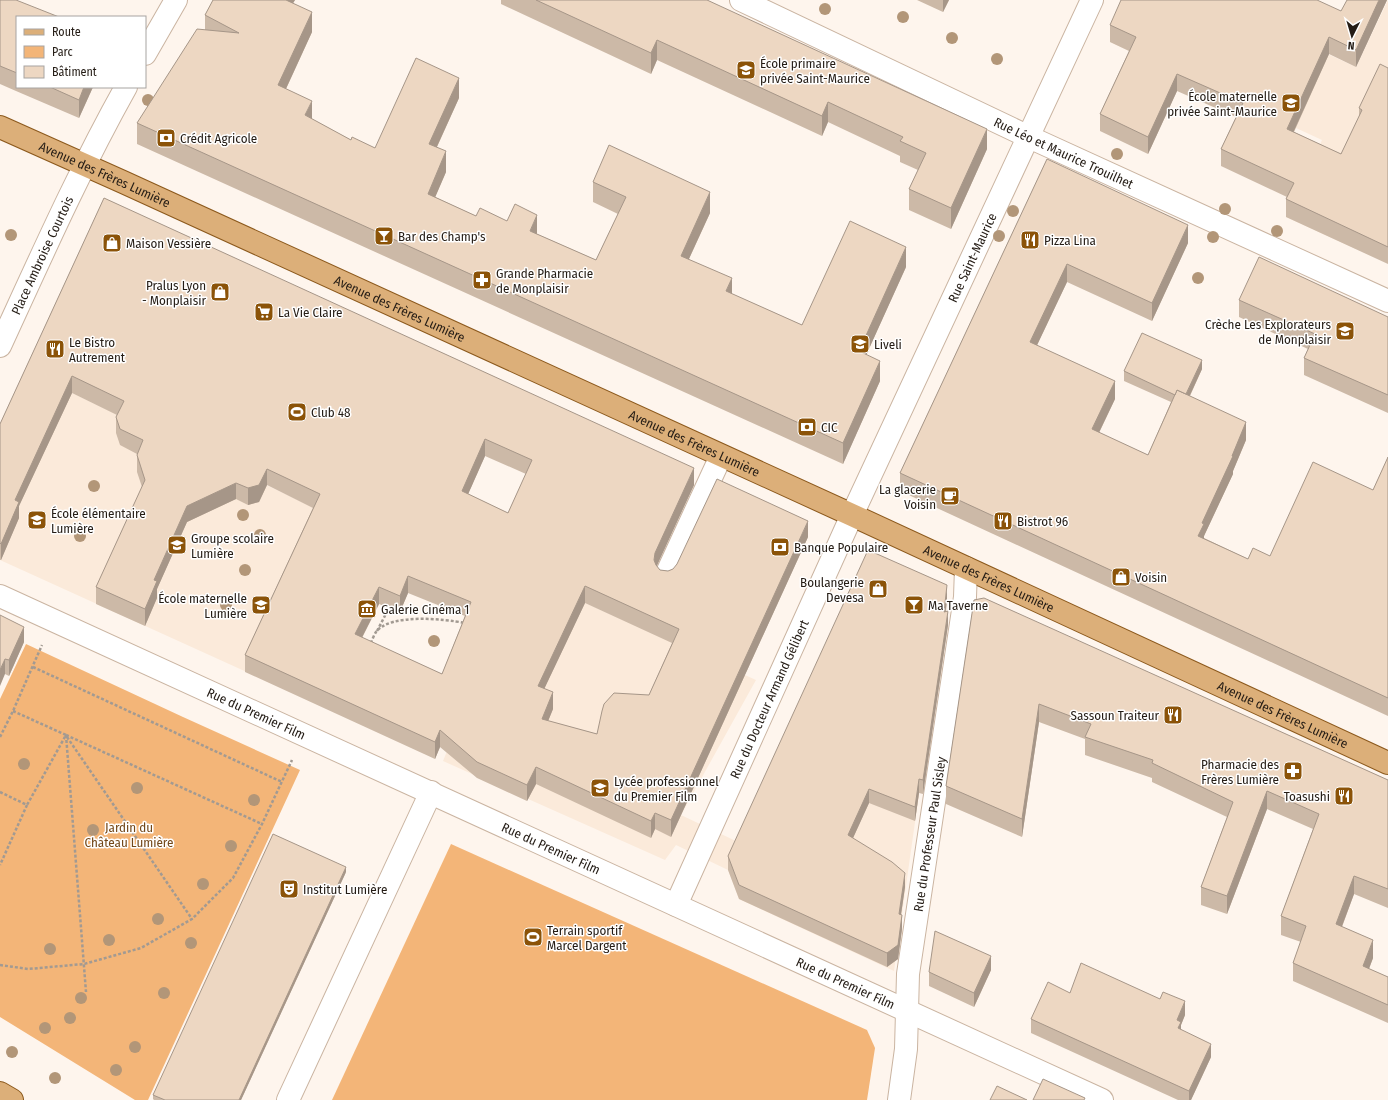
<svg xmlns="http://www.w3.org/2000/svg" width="1388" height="1100" font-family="'Fira Sans Condensed',sans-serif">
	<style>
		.built { fill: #fbeada }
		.green { fill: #f3b578 }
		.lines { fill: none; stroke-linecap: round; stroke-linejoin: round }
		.minor-casing { stroke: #cab4a1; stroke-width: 24 }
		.major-casing { stroke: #8c591c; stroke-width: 24 }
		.path { stroke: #a29a92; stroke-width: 2.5; stroke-dasharray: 3 2; stroke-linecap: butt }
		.minor { stroke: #fff; stroke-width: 22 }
		.major { stroke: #dcaf79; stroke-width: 22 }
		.tree { fill: #b29678 }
		.wall { fill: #ccb9a7; fill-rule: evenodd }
		.shaded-wall { fill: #a69688 }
		.building { fill: #edd7c2; stroke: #a69688; fill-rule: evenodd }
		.labels { text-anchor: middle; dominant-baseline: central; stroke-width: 3; stroke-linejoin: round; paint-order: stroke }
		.poi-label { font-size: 13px; fill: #241c15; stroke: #fff; text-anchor: start }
		.street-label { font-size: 13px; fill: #241c15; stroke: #fff }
		.park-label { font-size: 13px; fill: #734819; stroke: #fff }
	</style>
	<rect width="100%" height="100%" fill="#fef5ed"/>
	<!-- built -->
	<g class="built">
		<polygon points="1129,0 1210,0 1356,67 1388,0 1388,180 1356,249 1286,217 1322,140 1110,42"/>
		<polygon points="72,393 321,511 286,690 0,560 0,441"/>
		<polygon points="519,573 756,680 681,815 740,843 927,737 894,971 739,899 728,870 676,845 665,860 443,761"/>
	</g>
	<!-- green -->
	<g class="green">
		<polygon points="26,644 183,717 300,770 148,1100 135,1100 0,1017 0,699"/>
		<polygon points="451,844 867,1030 875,1048 867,1100 332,1100"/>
	</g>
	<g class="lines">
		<!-- minor casing -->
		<g class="minor-casing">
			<g id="minor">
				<path id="s1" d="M741,0L1029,137L1388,301"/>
				<polyline points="145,54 176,0"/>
				<path id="s2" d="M0,346C40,259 79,171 126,87"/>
				<polyline points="666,575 721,456"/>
				<path id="s3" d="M0,596L1102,1100"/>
				<path id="s4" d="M676,905L852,515L1092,0"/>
				<polyline points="288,1100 431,792"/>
				<path id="s5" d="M899,1100L906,1049L908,974L965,597L966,568"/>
			</g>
		</g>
		<!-- major casing -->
		<g class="major-casing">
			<g id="major">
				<path id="s6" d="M0,127L123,182L852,515L1388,763"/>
				<polyline points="0,1093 12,1100"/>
			</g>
		</g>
		<!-- path -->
		<g class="path">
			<polyline points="377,631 389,608"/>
			<path d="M371,643C372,640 374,635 376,632C390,613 445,619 465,623"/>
			<polyline points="33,667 282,782"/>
			<polyline points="13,711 66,735 27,805"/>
			<polyline points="66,735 86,992"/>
			<polyline points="66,735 262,824"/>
			<polyline points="0,737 13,711 42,645"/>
			<polyline points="67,737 192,919"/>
			<polyline points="0,792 27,805 0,865"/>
			<polyline points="0,965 28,969 84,964 141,948 192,919 233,878 262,824 292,760"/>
		</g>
		<!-- minor -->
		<use href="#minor" class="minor"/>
		<!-- major -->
		<use href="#major" class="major"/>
	</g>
	<!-- trees -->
	<g class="tree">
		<circle cx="825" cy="9" r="6"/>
		<circle cx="903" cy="17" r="6"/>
		<circle cx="952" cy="38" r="6"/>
		<circle cx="997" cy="59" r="6"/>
		<circle cx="148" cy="100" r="6"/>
		<circle cx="1117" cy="154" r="6"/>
		<circle cx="1225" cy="209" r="6"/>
		<circle cx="1013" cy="211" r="6"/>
		<circle cx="1277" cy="231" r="6"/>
		<circle cx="11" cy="235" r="6"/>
		<circle cx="999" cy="236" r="6"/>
		<circle cx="1213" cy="237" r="6"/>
		<circle cx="1198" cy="278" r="6"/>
		<circle cx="94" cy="486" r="6"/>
		<circle cx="243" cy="515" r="6"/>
		<circle cx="260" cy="535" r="6"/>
		<circle cx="80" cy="536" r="6"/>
		<circle cx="245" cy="570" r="6"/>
		<circle cx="226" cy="605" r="6"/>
		<circle cx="434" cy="641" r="6"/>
		<circle cx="24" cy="764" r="6"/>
		<circle cx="137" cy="788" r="6"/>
		<circle cx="254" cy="800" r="6"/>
		<circle cx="93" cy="830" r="6"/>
		<circle cx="231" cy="846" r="6"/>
		<circle cx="203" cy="884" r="6"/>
		<circle cx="158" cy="919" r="6"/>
		<circle cx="109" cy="940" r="6"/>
		<circle cx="191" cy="943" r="6"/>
		<circle cx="50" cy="949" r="6"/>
		<circle cx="164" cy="993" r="6"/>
		<circle cx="81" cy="998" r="6"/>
		<circle cx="70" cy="1018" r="6"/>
		<circle cx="45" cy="1028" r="6"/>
		<circle cx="135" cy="1047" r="6"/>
		<circle cx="12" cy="1052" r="6"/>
		<circle cx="116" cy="1070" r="6"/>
		<circle cx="55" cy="1078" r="6"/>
	</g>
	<!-- wall -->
	<g class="wall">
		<polygon points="0,0 17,17 17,87 93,87 79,118 16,91 0,84"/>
		<polygon points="213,0 295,0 293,3 312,32 286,89 312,119 351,140 375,148 459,98 437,147 446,172 435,197 476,216 537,234 596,260 618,214 593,202 593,182 710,213 689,259 732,294 802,325 906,267 866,355 880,381 843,464 137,144 137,123 205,30 205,15"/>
		<polygon points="501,0 707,0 987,149 951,229 909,210 909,189 918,170 900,162 900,156 828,122 822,136 657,60 651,74 501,4"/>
		<polygon points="917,0 949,0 943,12"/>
		<polygon points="1387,0 1356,67 1329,54 1294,132 1341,154 1359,117 1359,108 1388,68 1388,264 1286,217 1286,199 1287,197 1221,166 1221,149 1236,117 1177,91 1148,154 1100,131 1100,114 1129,51 1110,42 1110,25 1341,11"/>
		<polygon points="1047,159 1188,243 1152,321 1067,282 1037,345 1115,399 1099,433 1148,455 1171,402 1124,381 1124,371 1202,369 1190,396 1246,440 1233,471 1233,474 1204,536 1204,538 1248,559 1270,556 1373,490 1388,457 1388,716 900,491 900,473"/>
		<path d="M104,198L694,485L656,566L660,570L668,571L808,537L671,837L655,829L651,838L536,784L527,801L477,778L440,747L435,759L245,672V655L313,508L267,485L259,502L248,505L236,499L187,522L157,589V598L145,626L96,604V587L142,487L137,472V454L120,445L116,433V417L117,415L72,393L19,506V518L1,560H0V424ZM485,456L526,474L508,513L468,494ZM408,593L465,616L442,674L362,638L379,604L400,612ZM585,603L672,643L649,695L597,734L548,721L553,709L544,689Z"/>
		<polygon points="1239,300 1388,317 1388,413 1304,375 1304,358 1308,349 1239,317"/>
		<polygon points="947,599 946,612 948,625 923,794 919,793 915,821 869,803 853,838 905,887 901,915 902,929 898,959 887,967 739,899 728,870 728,856"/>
		<polygon points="974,600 1388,780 1388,908 1354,894 1342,927 1373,958 1369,969 1388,977 1388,1023 1293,981 1293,963 1301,942 1281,935 1281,916 1313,829 1267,809 1227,914 1201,905 1201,887 1227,817 1152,782 1152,778 1085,755 1085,739 1039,722 1022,837 946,804 946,786"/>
		<polygon points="0,615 24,642 9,676 5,674"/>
		<polygon points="346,872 241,1100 154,1100 153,1099 153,1095"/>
		<polygon points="991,970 974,1007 929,986 929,972"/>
		<polygon points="1070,993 1185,1015 1181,1025 1181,1029 1211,1057 1191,1100 1178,1100 1031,1033 1031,1019"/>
	</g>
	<!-- shaded-wall -->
	<g class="shaded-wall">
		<polygon points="283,0 295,0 283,19"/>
		<polygon points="943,0 949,0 943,12"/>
		<polygon points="1379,0 1387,0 1356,67 1356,50"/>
		<polygon points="312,12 312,32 278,106 278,85"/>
		<polygon points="1329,37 1329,54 1287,146 1287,129"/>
		<polygon points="657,40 657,60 651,74 651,53"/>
		<polygon points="1177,74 1177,91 1148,154 1148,137"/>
		<polygon points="459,78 459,98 429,164 429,144"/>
		<polygon points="84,87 93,87 79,118 79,100"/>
		<polygon points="312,101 312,121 305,115"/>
		<polygon points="828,102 828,122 822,136 822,116"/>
		<polygon points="987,129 987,149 951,229 951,208"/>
		<polygon points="446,151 446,172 428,214 428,194"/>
		<polygon points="710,192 710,213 681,276 681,256"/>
		<polygon points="537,215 537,235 530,231"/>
		<polygon points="1188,225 1188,243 1152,321 1152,303"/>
		<polygon points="906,247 906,267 859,371 859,351"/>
		<polygon points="1067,264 1067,282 1030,360 1030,342"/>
		<polygon points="732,278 732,298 726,291"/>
		<polygon points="1202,360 1202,369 1184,408 1184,399"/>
		<polygon points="880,361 880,381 843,464 843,443"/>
		<polygon points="72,376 72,393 19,506 19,518 1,560 1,544 15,500"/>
		<polygon points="1115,381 1115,399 1092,447 1092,429"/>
		<polygon points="1246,422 1246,440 1233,471 1233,474 1204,536 1204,542 1198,536 1202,523"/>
		<polygon points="485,439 485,456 462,508 462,491"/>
		<polygon points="694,468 694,485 655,570 654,560 655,553"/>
		<polygon points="267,469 267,485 259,502 248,505 248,488"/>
		<polygon points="236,483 236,499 187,522 157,589 157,598 145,626 145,609 154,580 187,506"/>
		<polygon points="808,521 808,537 671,837 671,820"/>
		<polygon points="408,576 408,593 400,612 400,596"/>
		<polygon points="947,585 947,599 944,626 944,612"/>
		<polygon points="585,586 585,603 538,702 538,686"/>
		<polygon points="379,587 379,604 355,651 355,634"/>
		<polygon points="948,611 948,625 923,794 923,780"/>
		<polygon points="24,627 24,642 9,676 9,660"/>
		<polygon points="5,659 5,674 0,686 0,670"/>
		<polygon points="553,692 553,709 542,736 542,719"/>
		<polygon points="1039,704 1039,722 1022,837 1022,819"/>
		<polygon points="440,730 440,747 435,759 435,742"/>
		<polygon points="536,767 536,784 527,801 527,785"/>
		<polygon points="919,779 919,793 915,821 915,807"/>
		<polygon points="869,789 869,803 848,849 848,835"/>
		<polygon points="1267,791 1267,809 1227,914 1227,896"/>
		<polygon points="655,813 655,829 651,838 651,821"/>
		<polygon points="346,867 346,872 241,1100 239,1100"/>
		<polygon points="905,873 905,887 899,928 899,914"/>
		<polygon points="1354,876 1354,894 1336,942 1336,924"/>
		<polygon points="902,915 902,929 898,959 887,967 887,953"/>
		<polygon points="1373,940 1373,958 1363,984 1363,966"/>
		<polygon points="991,956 991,970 974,1007 974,993"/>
		<polygon points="1185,1001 1185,1015 1181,1025 1181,1036 1178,1041 1177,1020"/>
		<polygon points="1211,1044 1211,1057 1191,1100 1189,1100 1189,1091"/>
	</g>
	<!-- building -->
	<g class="building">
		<polygon points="0,0 16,0 59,17 17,17 17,73 0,66"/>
		<polygon points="213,0 286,0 312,12 278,85 312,101 305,115 351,140 352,137 375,148 416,58 459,78 429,144 446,151 428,194 476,216 480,208 507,221 515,204 537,215 530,231 596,260 626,197 593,182 609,145 710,192 681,256 732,278 726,291 802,325 850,221 906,247 859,351 880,361 843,443 137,123 197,29 239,33 205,15"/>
		<polygon points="536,0 707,0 987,129 951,208 909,189 926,153 900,141 903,137 828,102 822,116 657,40 651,53"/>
		<polygon points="1121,0 1317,0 1341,11 1347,0 1379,0 1356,50 1329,37 1287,129 1341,154 1362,110 1359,108 1380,64 1388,68 1388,247 1286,199 1294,183 1221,149 1243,103 1177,74 1148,137 1100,114 1136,37 1110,25"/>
		<polygon points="50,87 84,87 79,100"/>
		<polygon points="1047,159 1188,225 1152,303 1067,264 1030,342 1115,381 1092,429 1148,455 1177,390 1246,422 1232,456 1233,456 1202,523 1204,524 1198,536 1248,559 1253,548 1270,556 1313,462 1373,490 1388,457 1388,698 900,473"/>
		<path d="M104,198L694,468L655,553L654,560L656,565L660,570L668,571L673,569L677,564L717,479L808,521L671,820L655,813L651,821L536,767L527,785L477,762L440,730L435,742L245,655L320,494L267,469L259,485L248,488L236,483L187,506L154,580L157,581L145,609L96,587L145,480L137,455L143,440L120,429L116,417L124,401L72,376L15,500L19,502L1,544L0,543V424ZM485,439L532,460L508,513L462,491ZM408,576L471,602L442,674L355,634L379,587L400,596ZM585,586L679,629L649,695L614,693L604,704L602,711L597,734L542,719L553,692L538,686Z"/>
		<polygon points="1259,257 1388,317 1388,395 1304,358 1315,334 1239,300"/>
		<polygon points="1142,333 1202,360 1186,394 1177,390 1175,395 1124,371"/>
		<polygon points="868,550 947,585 944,612 948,611 923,780 919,779 915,807 869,789 848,835 892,862 905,873 899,914 902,915 898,945 887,953 739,885 728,856"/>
		<polygon points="984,598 1388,780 1388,889 1354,876 1336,924 1373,940 1363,966 1388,977 1388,1005 1293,963 1306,926 1281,916 1319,814 1267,791 1227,896 1201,887 1233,802 1152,763 1153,760 1085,737 1091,724 1039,704 1022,819 946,786 974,600"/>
		<polygon points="0,615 24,627 9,660 5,659 0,670"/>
		<polygon points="273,834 346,867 239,1100 165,1100 153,1095"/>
		<polygon points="935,931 991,956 974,993 929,972"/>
		<polygon points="1081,963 1160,999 1163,992 1185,1001 1177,1020 1181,1022 1178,1028 1211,1044 1189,1091 1031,1019 1048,982 1070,993"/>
		<polygon points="1043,1079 1085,1098 1084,1100 1033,1100"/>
		<polygon points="997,1086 1027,1100 990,1100"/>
	</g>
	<!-- icons -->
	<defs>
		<g id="school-square" transform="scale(1)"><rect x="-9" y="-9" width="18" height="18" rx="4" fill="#8b5308" stroke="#fff"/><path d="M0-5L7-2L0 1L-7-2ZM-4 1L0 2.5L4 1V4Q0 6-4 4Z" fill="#fff"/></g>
		<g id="bank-square" transform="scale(1)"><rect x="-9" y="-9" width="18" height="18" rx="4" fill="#8b5308" stroke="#fff"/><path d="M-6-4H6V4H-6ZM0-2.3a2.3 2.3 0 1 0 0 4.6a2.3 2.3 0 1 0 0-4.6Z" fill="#fff"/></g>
		<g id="bar-square" transform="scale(1)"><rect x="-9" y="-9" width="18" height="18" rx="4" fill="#8b5308" stroke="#fff"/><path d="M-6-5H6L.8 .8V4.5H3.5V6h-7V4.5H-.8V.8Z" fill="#fff"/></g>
		<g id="restaurant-square" transform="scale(1)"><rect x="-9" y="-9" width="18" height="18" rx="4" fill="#8b5308" stroke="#fff"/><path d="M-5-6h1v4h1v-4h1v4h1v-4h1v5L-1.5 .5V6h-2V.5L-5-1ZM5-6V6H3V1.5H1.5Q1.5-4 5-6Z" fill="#fff"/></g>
		<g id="shop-square" transform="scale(1)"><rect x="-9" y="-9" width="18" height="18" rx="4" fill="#8b5308" stroke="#fff"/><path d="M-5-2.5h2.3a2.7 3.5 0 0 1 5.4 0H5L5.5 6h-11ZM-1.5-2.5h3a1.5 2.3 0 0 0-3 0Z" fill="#fff"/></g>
		<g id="pharmacy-square" transform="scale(1)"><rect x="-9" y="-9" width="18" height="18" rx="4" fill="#8b5308" stroke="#fff"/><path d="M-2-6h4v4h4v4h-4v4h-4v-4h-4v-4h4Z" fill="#fff"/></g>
		<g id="supermarket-square" transform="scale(1)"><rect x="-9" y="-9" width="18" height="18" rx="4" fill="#8b5308" stroke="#fff"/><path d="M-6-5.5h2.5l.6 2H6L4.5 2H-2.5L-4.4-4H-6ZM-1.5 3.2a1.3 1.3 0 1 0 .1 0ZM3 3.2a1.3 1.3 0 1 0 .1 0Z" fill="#fff"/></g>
		<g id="stadium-square" transform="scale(1)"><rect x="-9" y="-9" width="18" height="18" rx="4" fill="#8b5308" stroke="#fff"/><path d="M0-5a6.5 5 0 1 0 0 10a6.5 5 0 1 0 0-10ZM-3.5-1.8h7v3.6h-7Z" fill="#fff"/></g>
		<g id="cafe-square" transform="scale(1)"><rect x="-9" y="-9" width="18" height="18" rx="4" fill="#8b5308" stroke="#fff"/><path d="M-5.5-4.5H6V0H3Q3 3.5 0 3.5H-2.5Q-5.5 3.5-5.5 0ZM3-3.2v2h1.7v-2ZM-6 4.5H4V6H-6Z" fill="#fff"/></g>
		<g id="museum-square" transform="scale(1)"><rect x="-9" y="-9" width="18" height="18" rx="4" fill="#8b5308" stroke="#fff"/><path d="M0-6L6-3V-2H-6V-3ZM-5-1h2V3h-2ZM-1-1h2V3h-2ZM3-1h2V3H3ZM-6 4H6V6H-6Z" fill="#fff"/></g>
		<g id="theatre-square" transform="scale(1)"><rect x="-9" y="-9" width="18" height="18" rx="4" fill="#8b5308" stroke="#fff"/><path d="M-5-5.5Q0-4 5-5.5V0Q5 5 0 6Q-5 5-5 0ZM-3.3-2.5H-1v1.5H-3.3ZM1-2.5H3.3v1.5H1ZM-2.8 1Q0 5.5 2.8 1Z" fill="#fff"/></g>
	</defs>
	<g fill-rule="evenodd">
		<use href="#school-square" x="746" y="70"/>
		<use href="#school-square" x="1291" y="103"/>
		<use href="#bank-square" x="166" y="138"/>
		<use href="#bar-square" x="384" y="236"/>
		<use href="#restaurant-square" x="1030" y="240"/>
		<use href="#shop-square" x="112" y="243"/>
		<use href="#pharmacy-square" x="482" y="280"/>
		<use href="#shop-square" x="220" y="292"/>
		<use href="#supermarket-square" x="264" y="312"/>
		<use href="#school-square" x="1345" y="331"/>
		<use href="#school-square" x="860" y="344"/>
		<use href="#restaurant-square" x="55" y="349"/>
		<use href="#stadium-square" x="297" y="412"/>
		<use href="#bank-square" x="807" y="427"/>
		<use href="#cafe-square" x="950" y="496"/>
		<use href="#school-square" x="37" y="520"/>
		<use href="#restaurant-square" x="1003" y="521"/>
		<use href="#school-square" x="177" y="545"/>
		<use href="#bank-square" x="780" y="547"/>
		<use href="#shop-square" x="1121" y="577"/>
		<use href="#shop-square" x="878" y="589"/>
		<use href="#school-square" x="261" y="605"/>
		<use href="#bar-square" x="914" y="605"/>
		<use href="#museum-square" x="367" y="609"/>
		<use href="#restaurant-square" x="1173" y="715"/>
		<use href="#pharmacy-square" x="1293" y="771"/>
		<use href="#school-square" x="600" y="788"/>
		<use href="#restaurant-square" x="1344" y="796"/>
		<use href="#theatre-square" x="289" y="889"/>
		<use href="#stadium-square" x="533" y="937"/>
	</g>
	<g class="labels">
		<!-- poi labels -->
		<g class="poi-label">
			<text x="760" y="63">École primaire<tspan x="760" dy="15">privée Saint-Maurice</tspan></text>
			<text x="1277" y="96" text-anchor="end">École maternelle<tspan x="1277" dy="15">privée Saint-Maurice</tspan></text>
			<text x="180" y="138">Crédit Agricole</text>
			<text x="398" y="236">Bar des Champ's</text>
			<text x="1044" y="240">Pizza Lina</text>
			<text x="126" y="243">Maison Vessière</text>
			<text x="496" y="273">Grande Pharmacie<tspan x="496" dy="15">de Monplaisir</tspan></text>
			<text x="206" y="285" text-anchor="end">Pralus Lyon<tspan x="206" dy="15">- Monplaisir</tspan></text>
			<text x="278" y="312">La Vie Claire</text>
			<text x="1331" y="324" text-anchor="end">Crèche Les Explorateurs<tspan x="1331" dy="15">de Monplaisir</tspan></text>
			<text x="69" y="342">Le Bistro<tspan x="69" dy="15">Autrement</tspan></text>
			<text x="874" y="344">Liveli</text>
			<text x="311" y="412">Club 48</text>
			<text x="821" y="427">CIC</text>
			<text x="936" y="489" text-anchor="end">La glacerie<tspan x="936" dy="15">Voisin</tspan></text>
			<text x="51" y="513">École élémentaire<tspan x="51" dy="15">Lumière</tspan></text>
			<text x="1017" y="521">Bistrot 96</text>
			<text x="191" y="538">Groupe scolaire<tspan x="191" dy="15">Lumière</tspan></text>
			<text x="794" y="547">Banque Populaire</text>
			<text x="1135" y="577">Voisin</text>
			<text x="864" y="582" text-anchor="end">Boulangerie<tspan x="864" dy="15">Devesa</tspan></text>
			<text x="247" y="598" text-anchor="end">École maternelle<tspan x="247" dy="15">Lumière</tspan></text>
			<text x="928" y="605">Ma Taverne</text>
			<text x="381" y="609">Galerie Cinéma 1</text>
			<text x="1159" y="715" text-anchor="end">Sassoun Traiteur</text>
			<text x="1279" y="764" text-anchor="end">Pharmacie des<tspan x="1279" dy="15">Frères Lumière</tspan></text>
			<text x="614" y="781">Lycée professionnel<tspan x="614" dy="15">du Premier Film</tspan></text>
			<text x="1330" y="796" text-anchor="end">Toasushi</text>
			<text x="303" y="889">Institut Lumière</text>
			<text x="547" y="930">Terrain sportif<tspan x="547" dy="15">Marcel Dargent</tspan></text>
		</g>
		<!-- street labels -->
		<g class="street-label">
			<text stroke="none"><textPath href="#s1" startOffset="357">Rue Léo et Maurice Trouilhet</textPath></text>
			<text stroke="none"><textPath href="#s6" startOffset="115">Avenue des Frères Lumière</textPath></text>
			<text stroke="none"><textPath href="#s2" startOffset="100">Place Ambroise Courtois</textPath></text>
			<text stroke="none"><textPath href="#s4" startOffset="712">Rue Saint-Maurice</textPath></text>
			<text stroke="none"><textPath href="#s6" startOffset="439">Avenue des Frères Lumière</textPath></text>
			<text stroke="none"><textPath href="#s6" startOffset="763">Avenue des Frères Lumière</textPath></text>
			<text stroke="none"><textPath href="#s6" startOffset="1087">Avenue des Frères Lumière</textPath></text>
			<text stroke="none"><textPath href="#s4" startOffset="226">Rue du Docteur Armand Gélibert</textPath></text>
			<text stroke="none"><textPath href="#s3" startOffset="282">Rue du Premier Film</textPath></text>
			<text stroke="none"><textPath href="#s6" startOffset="1411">Avenue des Frères Lumière</textPath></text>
			<text stroke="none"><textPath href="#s5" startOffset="268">Rue du Professeur Paul Sisley</textPath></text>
			<text stroke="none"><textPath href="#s3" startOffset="606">Rue du Premier Film</textPath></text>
			<text stroke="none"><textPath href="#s3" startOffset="930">Rue du Premier Film</textPath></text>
		</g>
		<!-- park labels -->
		<g class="park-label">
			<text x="129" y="827">Jardin du<tspan x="129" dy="15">Château Lumière</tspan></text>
		</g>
	</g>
	<!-- legend -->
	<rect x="16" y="16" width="130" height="72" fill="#ffffff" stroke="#a7a4a1"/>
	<rect x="24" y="29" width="20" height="6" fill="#dcaf79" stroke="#a7a4a1"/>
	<text x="52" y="36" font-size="12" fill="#241c15">Route</text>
	<rect x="24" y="46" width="20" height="12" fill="#f3b578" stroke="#a7a4a1"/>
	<text x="52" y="56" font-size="12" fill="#241c15">Parc</text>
	<rect x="24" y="66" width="20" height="12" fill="#edd7c2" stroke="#a7a4a1"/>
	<text x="52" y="76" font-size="12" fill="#241c15">Bâtiment</text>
	<!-- north arrow -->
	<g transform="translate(1352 36) rotate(185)" stroke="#ffffff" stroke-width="3" paint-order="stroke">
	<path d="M0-3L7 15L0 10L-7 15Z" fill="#241c15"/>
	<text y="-6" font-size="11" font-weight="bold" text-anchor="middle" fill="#241c15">N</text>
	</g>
</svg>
